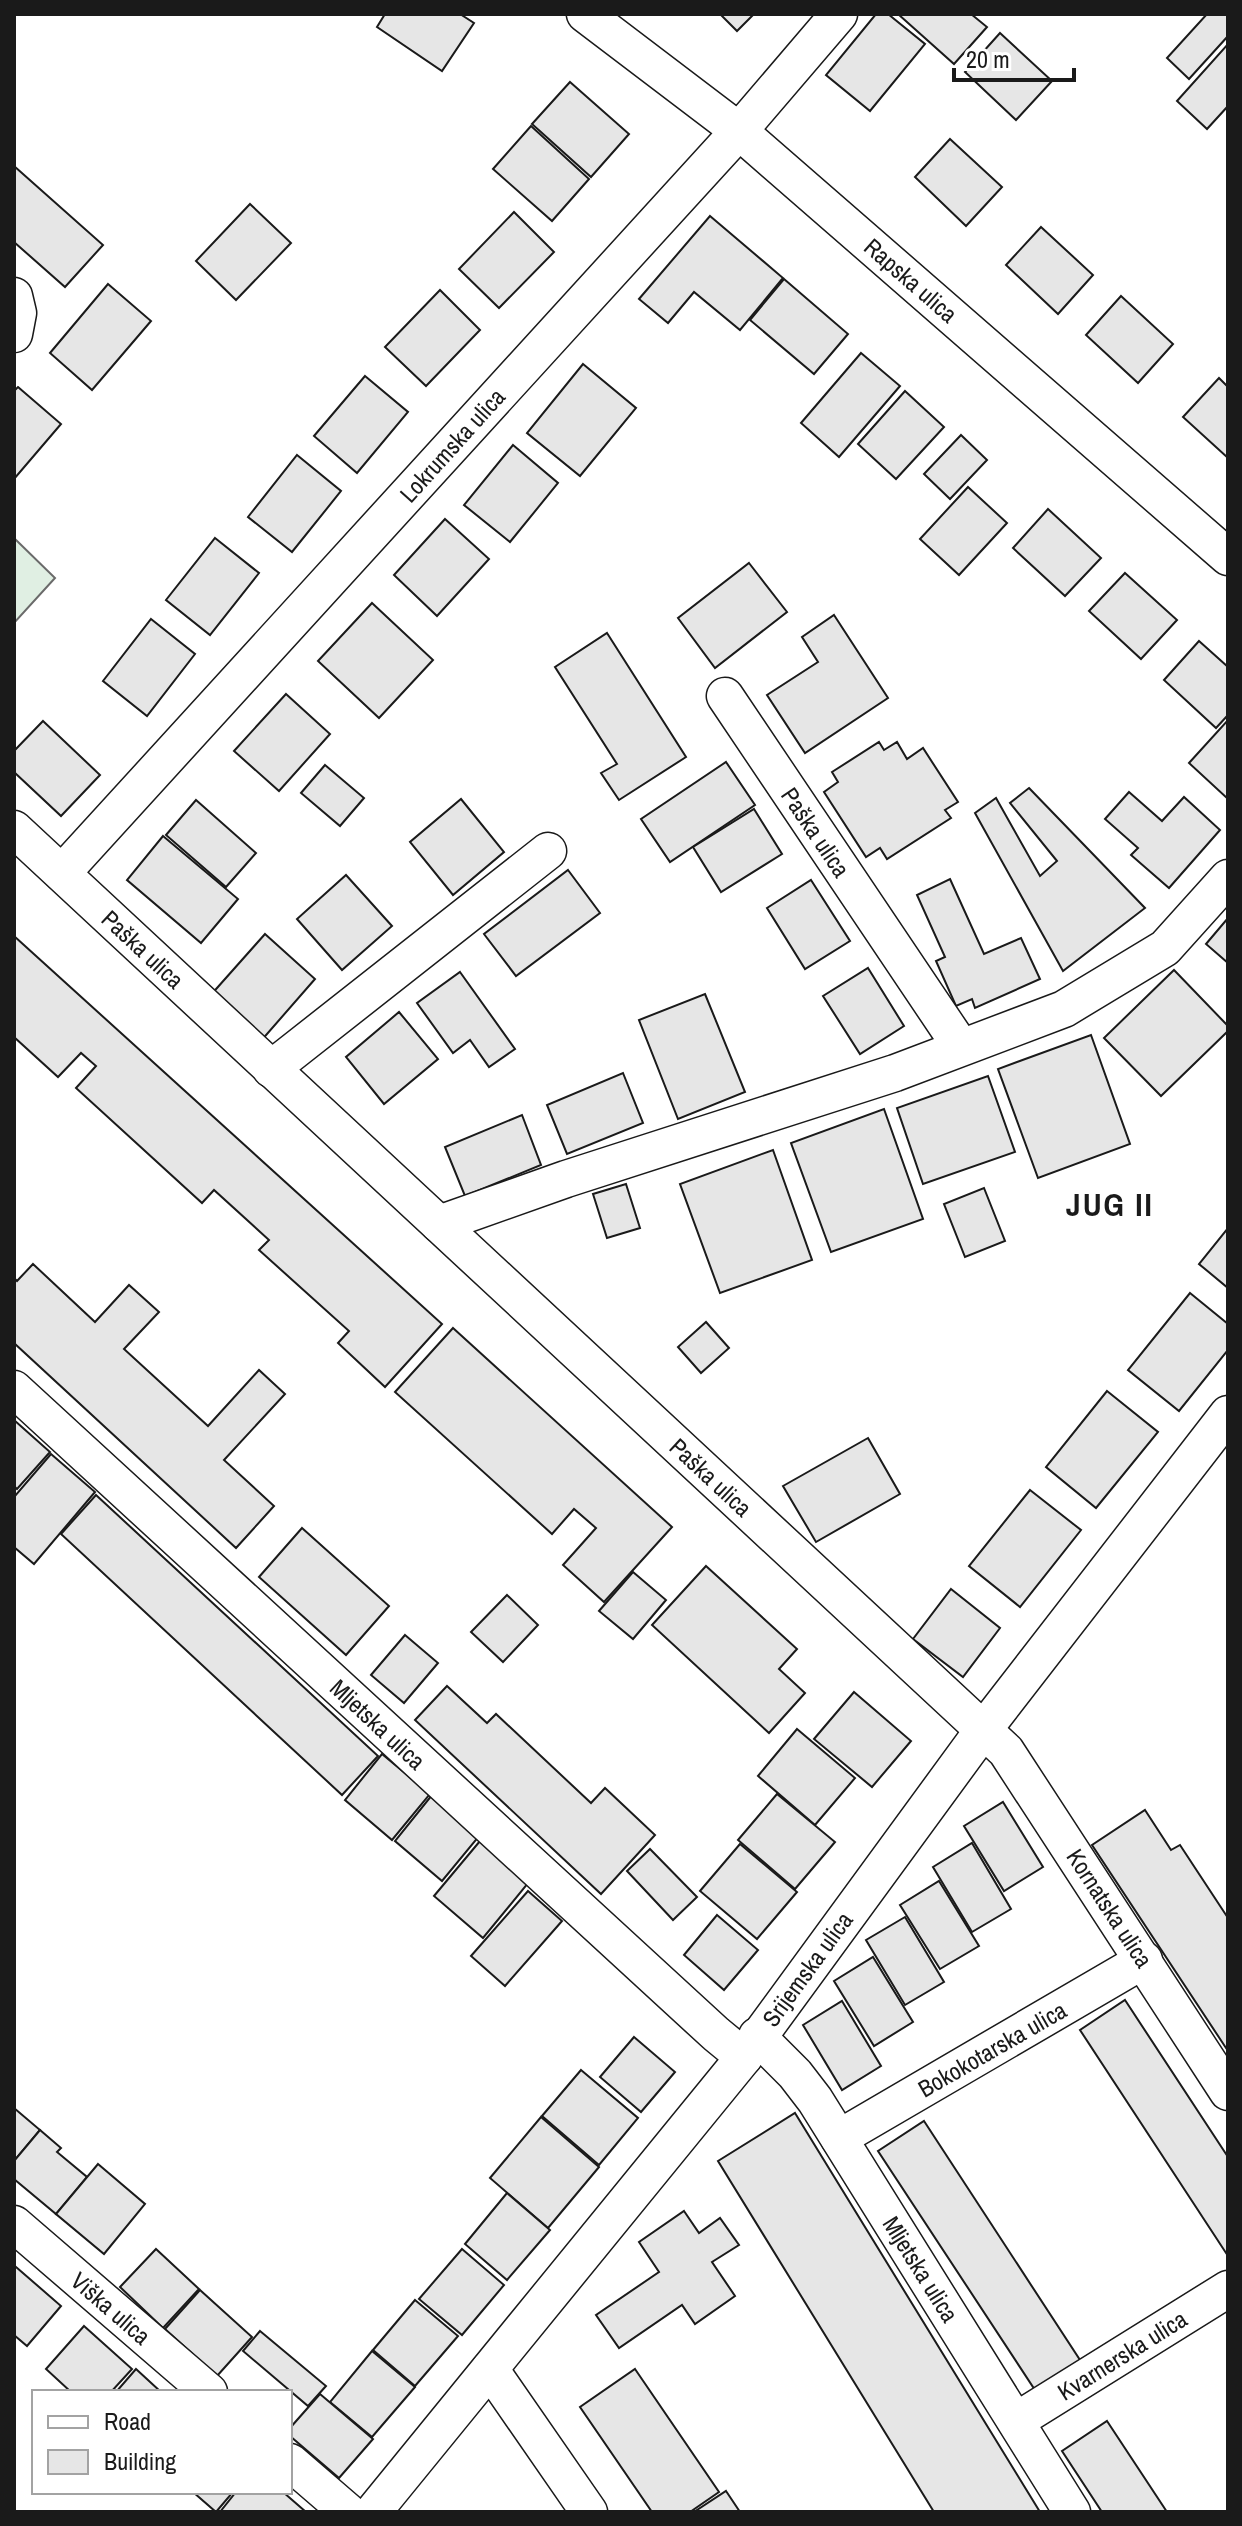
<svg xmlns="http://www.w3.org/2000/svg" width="1242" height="2526" font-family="'Archivo Narrow',sans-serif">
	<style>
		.green { fill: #e0efe3; stroke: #6a6a6a; stroke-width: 2 }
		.building { fill: #e6e6e6; stroke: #1a1a1a; stroke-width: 2 }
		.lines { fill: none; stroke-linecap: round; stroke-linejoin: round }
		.minor-casing { stroke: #1a1a1a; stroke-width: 39 }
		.minor { stroke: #fff; stroke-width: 36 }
		.labels { text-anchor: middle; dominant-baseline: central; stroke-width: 6; stroke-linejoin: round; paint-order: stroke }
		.street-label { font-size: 24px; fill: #1a1a1a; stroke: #fff }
		.district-label { font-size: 32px; font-weight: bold; letter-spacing: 2px; fill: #1a1a1a; stroke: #fff }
	</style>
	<rect width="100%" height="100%" fill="#fff"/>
	<!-- green -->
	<polygon class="green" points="14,538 55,578 14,623"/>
	<!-- building -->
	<g class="building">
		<polygon points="385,14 460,14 474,23 442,71 377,27"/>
		<polygon points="720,14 754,14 737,31"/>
		<polygon points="876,14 888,14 925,44 870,111 826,75"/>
		<polygon points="898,14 971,14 987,27 954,64"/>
		<polygon points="1207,14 1228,15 1228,36 1189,79 1167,58"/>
		<polygon points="1000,33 1052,81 1016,120 965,72"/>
		<polygon points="1228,44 1228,106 1207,129 1177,101"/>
		<polygon points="570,82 629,134 591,177 532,124"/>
		<polygon points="531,126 589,179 552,221 493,169"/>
		<polygon points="950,139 1002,187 966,226 915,177"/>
		<polygon points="14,166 103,245 65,287 14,242"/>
		<polygon points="250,204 291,243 236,300 196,261"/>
		<polygon points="514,212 554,252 499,308 459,269"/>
		<polygon points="710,216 783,278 740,330 694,292 668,323 639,299"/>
		<polygon points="1041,227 1093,275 1058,314 1006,265"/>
		<polygon points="784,279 848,334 814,374 750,320"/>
		<polygon points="108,284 151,321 92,390 50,353"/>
		<polygon points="440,290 480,330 426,386 385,347"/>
		<polygon points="1121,296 1173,344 1138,383 1086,335"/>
		<polygon points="861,353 900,386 839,457 801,423"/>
		<polygon points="583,364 636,408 580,476 527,433"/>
		<polygon points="365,376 408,412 357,473 314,436"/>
		<polygon points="1219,378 1228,387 1228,458 1183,417"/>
		<polygon points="18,387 61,424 14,479 14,391"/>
		<polygon points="905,391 944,427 896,479 858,444"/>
		<polygon points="961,435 987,460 950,499 924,474"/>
		<polygon points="513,445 558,483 510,542 464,505"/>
		<polygon points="297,455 341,491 292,552 248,517"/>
		<polygon points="968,487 1007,523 959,575 920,539"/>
		<polygon points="1048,509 1101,558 1065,596 1013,548"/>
		<polygon points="445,519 489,559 437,616 394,575"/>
		<polygon points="215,538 259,573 210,635 166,600"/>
		<polygon points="749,563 787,612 715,668 678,618"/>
		<polygon points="1125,573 1177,620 1141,659 1089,611"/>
		<polygon points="372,603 433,660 379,718 318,661"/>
		<polygon points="834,615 888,698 805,753 767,695 818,662 802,637"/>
		<polygon points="151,619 195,654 147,716 103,681"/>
		<polygon points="607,633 686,757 619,800 601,773 617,764 555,667"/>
		<polygon points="1199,641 1228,667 1228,715 1216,728 1164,680"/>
		<polygon points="286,694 330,734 279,791 234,751"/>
		<polygon points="1228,720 1228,799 1189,763"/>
		<polygon points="43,721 100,775 61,816 14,772 14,751"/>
		<polygon points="879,742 884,750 897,742 907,759 923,748 958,802 945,810 951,818 887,859 880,848 866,857 824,792 838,782 832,772"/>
		<polygon points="726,762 755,805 670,862 641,819"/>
		<polygon points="325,765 364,798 340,826 301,793"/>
		<polygon points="1029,788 1145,908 1063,971 975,813 996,798 1040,876 1057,861 1010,803"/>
		<polygon points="1129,792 1162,821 1184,797 1220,830 1169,888 1131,855 1138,848 1105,819"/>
		<polygon points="461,799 504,852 453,895 410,842"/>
		<polygon points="196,800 256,853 226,887 166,835"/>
		<polygon points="754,809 782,854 721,892 693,847"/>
		<polygon points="163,836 238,899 201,943 127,880"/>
		<polygon points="568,870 600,913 516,976 484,934"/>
		<polygon points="346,875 392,926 342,970 297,919"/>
		<polygon points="950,879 984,954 1021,938 1040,979 975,1008 972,999 956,1006 936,961 945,957 917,895"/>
		<polygon points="811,880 850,941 805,969 767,908"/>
		<polygon points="1228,918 1228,963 1206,944"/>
		<polygon points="265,934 315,979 260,1042 209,997"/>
		<polygon points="14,936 442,1324 385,1387 338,1343 349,1331 259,1250 269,1240 214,1190 202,1203 76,1088 96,1066 81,1053 58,1077 14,1037"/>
		<polygon points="868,968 904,1026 860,1054 823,996"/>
		<polygon points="1174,970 1228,1026 1228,1031 1161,1096 1104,1038"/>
		<polygon points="460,972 515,1049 489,1067 470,1040 453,1053 417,1003"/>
		<polygon points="705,994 745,1092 678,1119 639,1020"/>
		<polygon points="399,1012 438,1059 384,1104 346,1057"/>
		<polygon points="1091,1035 1130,1144 1038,1178 998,1069"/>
		<polygon points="623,1073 643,1123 567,1154 547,1105"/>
		<polygon points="988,1076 1015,1152 923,1184 897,1108"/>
		<polygon points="884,1109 923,1219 831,1252 791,1143"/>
		<polygon points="522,1115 541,1165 465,1196 445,1147"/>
		<polygon points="773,1150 812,1260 720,1293 680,1184"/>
		<polygon points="626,1184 640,1228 607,1238 593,1194"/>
		<polygon points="984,1188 1005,1241 965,1257 944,1204"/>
		<polygon points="1228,1228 1228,1288 1199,1264"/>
		<polygon points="33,1264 95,1322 129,1285 159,1312 124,1349 208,1426 259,1370 285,1394 224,1460 274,1506 236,1548 14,1343 14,1278 17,1281"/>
		<polygon points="1190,1293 1228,1324 1228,1350 1179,1411 1128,1370"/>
		<polygon points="706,1322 729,1348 701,1373 678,1347"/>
		<polygon points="453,1328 672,1527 604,1602 563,1565 596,1528 574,1509 552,1534 395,1392"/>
		<polygon points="1107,1391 1158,1432 1096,1508 1046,1467"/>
		<polygon points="14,1420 50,1452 17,1489 14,1486"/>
		<polygon points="868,1438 900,1494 816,1542 783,1486"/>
		<polygon points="51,1454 95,1492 34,1564 14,1547 14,1497"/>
		<polygon points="1030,1490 1081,1530 1020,1607 969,1566"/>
		<polygon points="96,1495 378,1756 342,1795 61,1534"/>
		<polygon points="302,1528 389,1606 346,1655 259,1577"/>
		<polygon points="706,1566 797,1649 779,1669 805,1693 769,1733 652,1625"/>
		<polygon points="633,1572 666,1600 633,1639 599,1611"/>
		<polygon points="951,1589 1000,1628 963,1677 913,1639"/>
		<polygon points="507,1595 538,1625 503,1662 471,1632"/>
		<polygon points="405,1635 438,1663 404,1703 371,1675"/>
		<polygon points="447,1686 487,1723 496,1714 591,1803 605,1788 655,1835 601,1894 415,1720"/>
		<polygon points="854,1692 911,1741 872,1787 814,1739"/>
		<polygon points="797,1729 855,1778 815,1825 758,1776"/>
		<polygon points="382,1754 430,1794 392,1840 345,1800"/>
		<polygon points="777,1794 835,1842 795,1889 738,1840"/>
		<polygon points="432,1795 480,1835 442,1881 395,1841"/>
		<polygon points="1003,1802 1043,1867 1004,1891 964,1826"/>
		<polygon points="1145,1810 1171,1850 1180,1845 1228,1918 1228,2051 1092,1845"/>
		<polygon points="480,1841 529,1882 483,1938 434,1896"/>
		<polygon points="972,1843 1011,1909 972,1932 933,1867"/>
		<polygon points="740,1844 797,1892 757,1939 700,1891"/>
		<polygon points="650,1849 697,1897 673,1920 627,1871"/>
		<polygon points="939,1881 979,1946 940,1969 900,1905"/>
		<polygon points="528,1891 562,1921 505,1986 471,1956"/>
		<polygon points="717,1915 758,1950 724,1990 684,1955"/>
		<polygon points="905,1917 944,1982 905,2005 866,1940"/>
		<polygon points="873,1957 913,2022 874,2046 834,1981"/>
		<polygon points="1125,2000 1228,2157 1228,2256 1080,2030"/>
		<polygon points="842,2001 881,2066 842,2090 803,2025"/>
		<polygon points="634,2037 675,2072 641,2112 600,2077"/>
		<polygon points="581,2070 638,2118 599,2165 542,2116"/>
		<polygon points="14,2108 40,2130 14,2161"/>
		<polygon points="795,2113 1040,2512 934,2512 718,2161"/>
		<polygon points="541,2117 599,2167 548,2228 490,2178"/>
		<polygon points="924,2121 1080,2360 1035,2390 878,2151"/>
		<polygon points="40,2130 61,2148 57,2152 87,2177 56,2214 14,2179 14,2161"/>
		<polygon points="98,2164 145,2204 104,2254 56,2214"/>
		<polygon points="507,2193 550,2230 507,2280 465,2244"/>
		<polygon points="684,2211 699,2233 720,2218 739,2245 712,2262 735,2296 695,2324 682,2305 619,2348 596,2315 659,2272 639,2242"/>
		<polygon points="156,2249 199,2289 163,2328 120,2287"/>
		<polygon points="462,2249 504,2285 462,2335 419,2299"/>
		<polygon points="16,2267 61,2306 27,2346 14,2335 14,2270"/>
		<polygon points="200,2290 252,2337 217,2376 165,2329"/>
		<polygon points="415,2300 458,2336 415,2386 373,2350"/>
		<polygon points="84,2326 132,2369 111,2392 71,2392 46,2369"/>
		<polygon points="260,2331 326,2386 308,2406 243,2351"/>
		<polygon points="372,2351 415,2387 372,2437 330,2402"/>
		<polygon points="136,2369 161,2392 116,2392"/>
		<polygon points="635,2369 719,2492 690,2512 652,2512 580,2407"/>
		<polygon points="320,2394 373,2439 339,2478 290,2436 290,2428"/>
		<polygon points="1107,2421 1167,2512 1102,2512 1062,2451"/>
		<polygon points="726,2491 740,2512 694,2512"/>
		<polygon points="193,2492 233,2492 216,2512"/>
		<polygon points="236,2492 283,2492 306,2512 220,2512"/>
	</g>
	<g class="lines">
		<!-- minor casing -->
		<g class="minor-casing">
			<g id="minor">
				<polyline points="585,14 739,131 1228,557"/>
				<polyline points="14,296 18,313 14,334"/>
				<polyline points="725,696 961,1047"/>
				<polyline points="14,829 1006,1751 1228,2092"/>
				<polyline points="62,873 739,131 839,14"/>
				<polyline points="271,1069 548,851"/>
				<polyline points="439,1224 566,1179 895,1073 1064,1009 1165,948 1228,878"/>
				<polyline points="14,1389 716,2034 744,2057"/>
				<polyline points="757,2036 795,2074 815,2100 1072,2512"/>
				<polyline points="839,2138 1144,1960"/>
				<polyline points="14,2224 209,2392"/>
				<polyline points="490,2369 589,2512"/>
				<polyline points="1016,2421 1228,2289"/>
				<polyline points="290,2462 348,2512"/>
				<polyline points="373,2512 744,2057 984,1729 1228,1414"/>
			</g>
		</g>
		<!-- minor -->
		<use href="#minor" class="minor"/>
	</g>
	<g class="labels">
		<!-- street labels -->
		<g class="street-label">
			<text transform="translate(911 280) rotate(41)">Rapska ulica</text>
			<text transform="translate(452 445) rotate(-48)">Lokrumska ulica</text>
			<text transform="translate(816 832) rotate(56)">Paška ulica</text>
			<text transform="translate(143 949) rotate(43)">Paška ulica</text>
			<text transform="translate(711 1477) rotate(43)">Paška ulica</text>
			<text transform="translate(378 1724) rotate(43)">Mljetska ulica</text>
			<text transform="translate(1110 1908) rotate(57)">Kornatska ulica</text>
			<text transform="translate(807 1969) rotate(-54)">Srijemska ulica</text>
			<text transform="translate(992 2049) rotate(-30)">Bokokotarska ulica</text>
			<text transform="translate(921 2269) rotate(58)">Mljetska ulica</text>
			<text transform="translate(111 2308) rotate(41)">Viška ulica</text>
			<text transform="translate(1122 2355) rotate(-32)">Kvarnerska ulica</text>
		</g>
		<!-- district labels -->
		<g class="district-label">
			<text x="1110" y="1204">JUG II</text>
		</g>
	</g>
	<!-- border -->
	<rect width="1242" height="2526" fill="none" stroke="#1a1a1a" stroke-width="32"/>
	<!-- legend -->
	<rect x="32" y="2390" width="260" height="104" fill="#ffffff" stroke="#a3a3a3" stroke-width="2"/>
	<rect x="48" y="2416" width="40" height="12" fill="#ffffff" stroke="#a3a3a3" stroke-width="2"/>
	<text x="104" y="2430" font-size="24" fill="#1a1a1a">Road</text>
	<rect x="48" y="2450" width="40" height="24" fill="#e6e6e6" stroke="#a3a3a3" stroke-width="2"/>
	<text x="104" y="2470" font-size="24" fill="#1a1a1a">Building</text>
	<!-- scale -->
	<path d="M954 68v12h120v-12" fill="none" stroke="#1a1a1a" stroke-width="4"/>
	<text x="966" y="68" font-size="24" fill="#1a1a1a" stroke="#ffffff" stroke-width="6" paint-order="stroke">20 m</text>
</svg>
